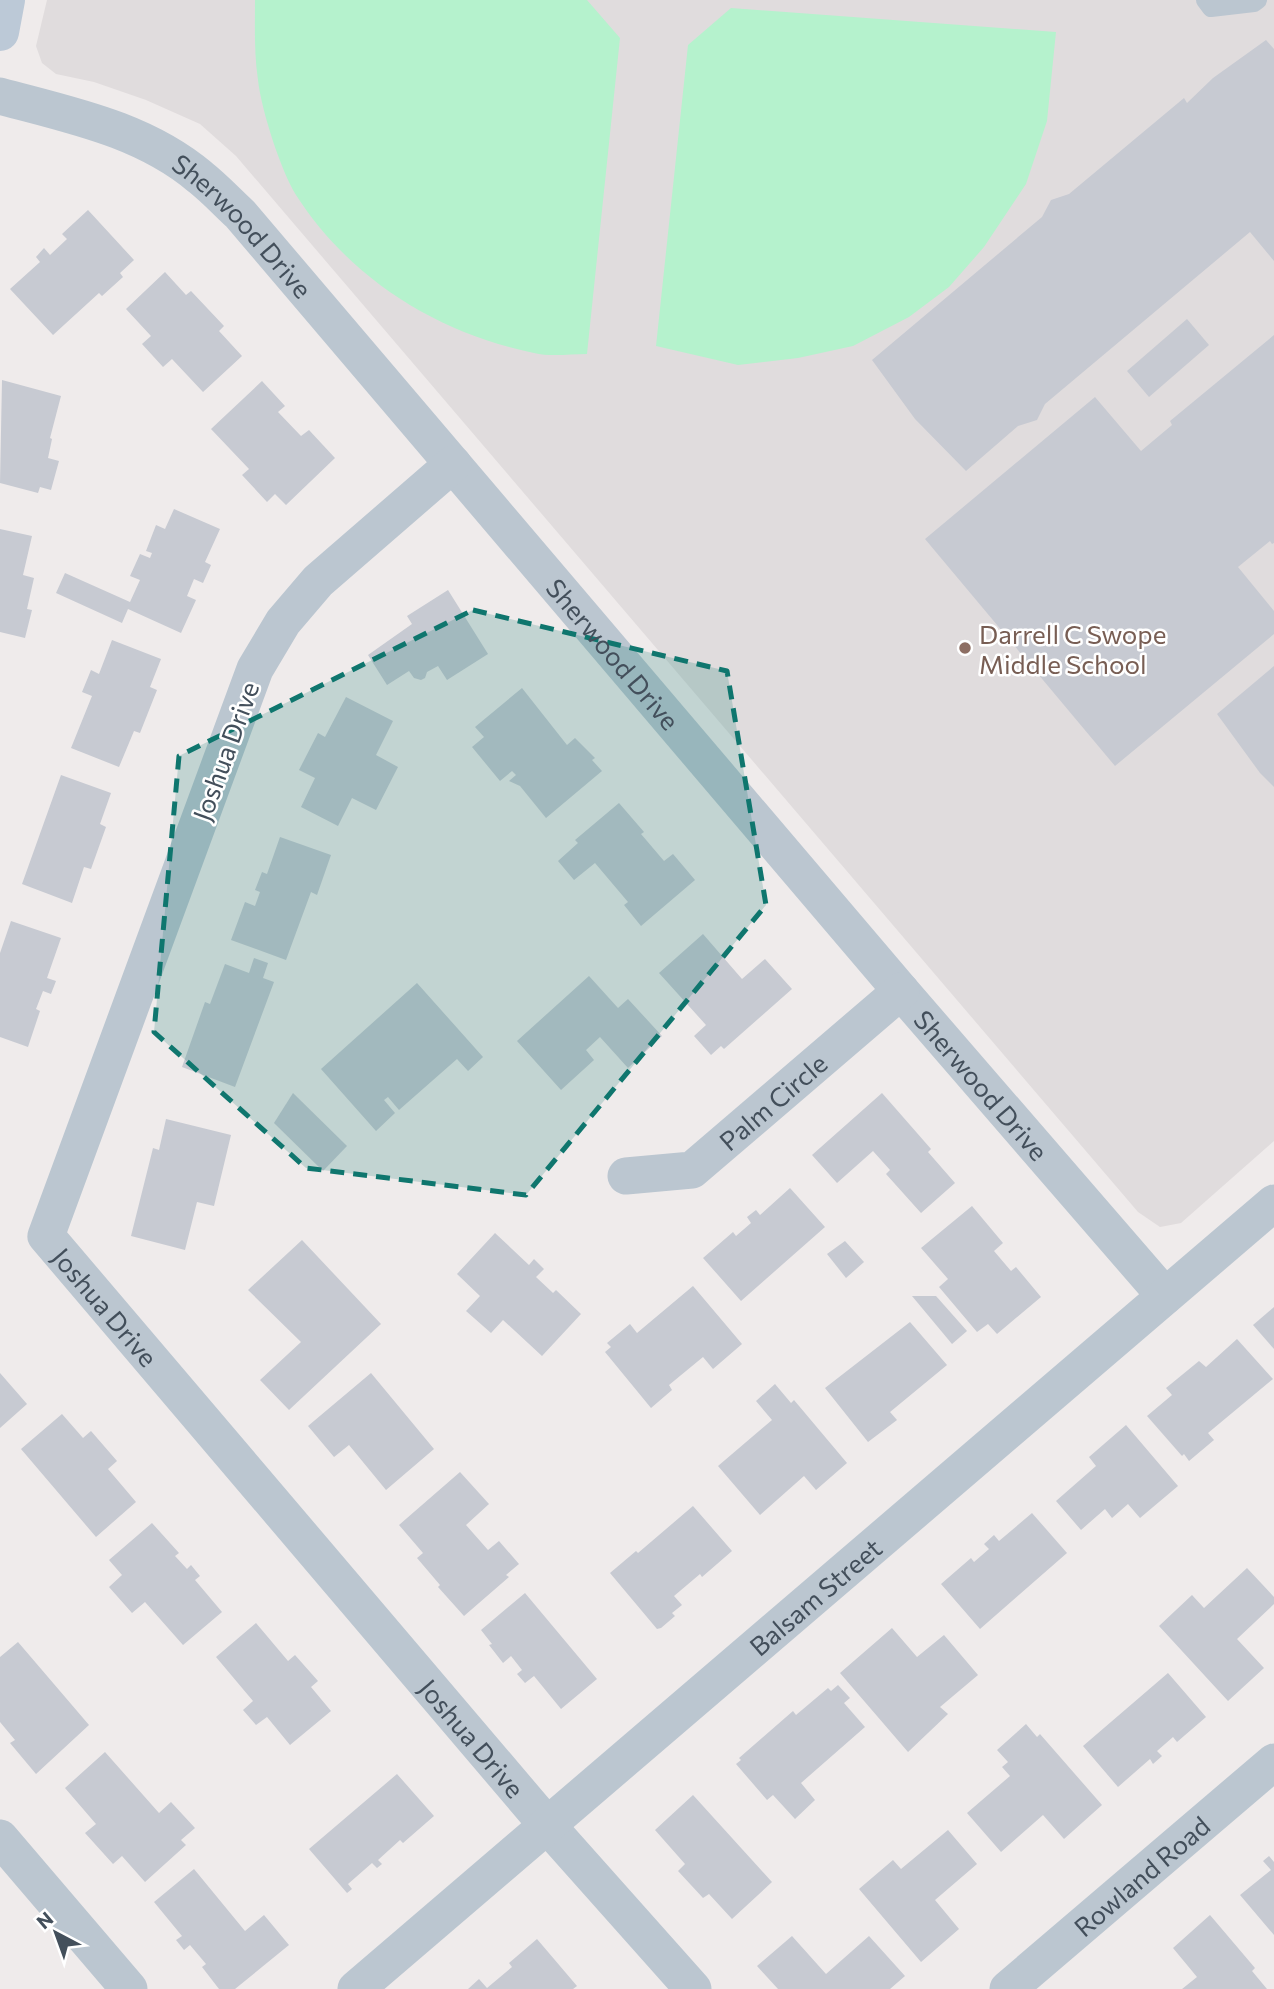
<svg xmlns="http://www.w3.org/2000/svg" width="1274" height="1989" font-family="Commissioner,sans-serif">
	<style>
		.education { fill: #e0dcdd }
		.green { fill: #b5f2cd }
		.building { fill: #c7cad2 }
		.lines { fill: none; stroke-linecap: round; stroke-linejoin: round }
		.lane { stroke: #bbc6d0; stroke-width: 18 }
		.street { stroke: #bbc6d0; stroke-width: 37 }
		.secondary { stroke: #bcc9d7; stroke-width: 38 }
		.marked { fill: #0f766e; fill-opacity: 0.2; stroke: #0f766e; stroke-width: 5; stroke-dasharray: 14 9; stroke-linejoin: round }
		.education-dot { fill: #8d6e63; stroke: #fff; stroke-width: 2.5 }
		.labels { text-anchor: middle; dominant-baseline: central; stroke-width: 5; stroke-linejoin: round; paint-order: stroke }
		.street-label { font-size: 26px; fill: #434f5b; stroke: #fff }
		.education-label { font-size: 26px; fill: #785e54; stroke: #fff; text-anchor: start }
	</style>
	<rect width="100%" height="100%" fill="#efebeb"/>
	<!-- education -->
	<polygon class="education" points="47,0 1274,0 1274,1141 1181,1223 1160,1227 1138,1212 236,156 200,124 146,100 94,82 56,74 42,63 36,46"/>
	<!-- green -->
	<g class="green">
		<path d="M255,0H587L620,38L587,354C570,354 550,357 534,353C437,333 350,279 296,195C281,171 261,109 258,80C254,54 255,26 255,0Z"/>
		<polygon points="731,8 1056,32 1047,121 1026,184 984,247 949,287 909,317 853,346 798,358 738,365 656,346 688,45"/>
	</g>
	<!-- building -->
	<g class="building">
		<polygon points="1266,40 1274,49 1274,261 1250,232 1045,404 1037,420 1018,426 966,471 915,419 872,360 1042,217 1051,200 1069,194 1184,98 1187,103 1213,78"/>
		<polygon points="88,210 134,260 120,273 123,277 102,296 99,293 53,335 10,289 40,262 36,257 44,248 50,255 67,239 62,234"/>
		<polygon points="165,272 186,295 191,291 224,326 219,331 242,356 203,392 172,359 163,367 142,344 151,336 126,309"/>
		<polygon points="1187,319 1209,345 1149,397 1127,371"/>
		<polygon points="1274,335 1274,543 1272,544 1270,541 1238,567 1274,611 1274,634 1115,766 925,539 1095,397 1141,451 1172,425 1170,421"/>
		<polygon points="2,380 61,396 50,438 52,439 48,458 59,461 51,490 40,487 38,493 0,483"/>
		<polygon points="262,381 285,406 278,412 301,436 309,430 335,458 286,505 275,494 267,502 242,475 249,469 211,429"/>
		<polygon points="174,509 220,529 205,562 211,565 203,583 194,579 187,596 196,600 181,633 128,609 122,623 56,593 65,573 130,602 140,580 130,576 140,554 150,558 152,553 146,551 156,525 165,529"/>
		<polygon points="0,529 32,536 23,575 34,578 27,609 32,610 25,638 0,632"/>
		<polygon points="448,590 488,654 447,680 438,666 427,672 425,678 421,680 414,678 409,671 387,685 368,655 412,624 407,616"/>
		<polygon points="112,640 161,659 150,687 157,690 140,733 134,731 119,767 71,748 92,696 82,692 91,670 99,674"/>
		<polygon points="1274,666 1274,787 1260,773 1217,714"/>
		<polygon points="522,688 567,745 575,738 595,758 592,760 602,771 546,818 520,786 509,781 516,775 512,771 500,781 472,747 484,737 475,727"/>
		<polygon points="346,697 393,721 376,755 398,767 376,810 352,798 338,826 301,807 315,778 299,770 318,733 325,737"/>
		<polygon points="61,775 111,793 100,824 106,827 91,869 84,867 72,903 22,884"/>
		<polygon points="619,803 644,832 641,834 664,861 673,854 695,880 641,926 624,905 628,902 595,863 574,880 558,861 578,843 575,840"/>
		<polygon points="280,837 331,855 317,895 311,892 286,960 231,940 245,902 255,906 260,892 255,890 262,872 267,874"/>
		<polygon points="11,921 61,938 47,978 56,981 51,994 43,991 36,1009 40,1011 28,1047 0,1037 0,953"/>
		<polygon points="703,934 742,979 765,959 792,989 724,1049 721,1046 711,1055 694,1036 706,1025 659,973"/>
		<polygon points="254,958 268,963 263,978 274,982 235,1087 182,1067 205,1002 210,1004 225,964 249,973"/>
		<polygon points="589,976 618,1008 628,999 662,1036 628,1068 600,1037 586,1050 594,1060 561,1090 517,1041"/>
		<polygon points="417,983 483,1057 468,1071 457,1059 399,1110 388,1097 384,1100 395,1113 376,1131 321,1069"/>
		<polygon points="293,1093 347,1146 323,1171 274,1123"/>
		<polygon points="882,1093 931,1149 928,1152 955,1183 921,1213 886,1174 890,1170 873,1151 837,1183 812,1155"/>
		<polygon points="166,1119 231,1135 214,1206 197,1202 185,1250 131,1236 153,1148 159,1150"/>
		<polygon points="790,1188 825,1227 741,1301 703,1258 733,1232 736,1236 751,1223 747,1217 756,1210 760,1215"/>
		<polygon points="972,1206 1003,1243 994,1251 1011,1271 1016,1267 1041,1297 997,1334 988,1324 977,1332 939,1287 948,1279 921,1248"/>
		<polygon points="495,1233 529,1265 534,1259 544,1269 536,1277 553,1293 556,1290 581,1314 542,1356 503,1320 491,1333 466,1311 480,1296 457,1274"/>
		<polygon points="302,1240 381,1324 289,1410 260,1380 301,1342 248,1290"/>
		<polygon points="845,1241 864,1262 846,1278 827,1254"/>
		<polygon points="693,1286 742,1344 713,1369 703,1357 669,1385 672,1390 651,1408 605,1352 611,1347 607,1343 630,1324 637,1333"/>
		<polygon points="912,1296 936,1296 967,1331 952,1344"/>
		<polygon points="1274,1307 1274,1349 1253,1325"/>
		<polygon points="910,1322 947,1365 890,1412 897,1420 868,1442 825,1388"/>
		<polygon points="1237,1339 1273,1379 1208,1433 1214,1440 1189,1461 1184,1454 1182,1456 1147,1416 1172,1395 1166,1388 1199,1361 1206,1367"/>
		<polygon points="0,1373 27,1404 0,1428"/>
		<polygon points="371,1373 434,1449 386,1490 349,1445 334,1457 308,1426"/>
		<polygon points="775,1384 791,1403 794,1400 847,1463 816,1490 804,1476 760,1515 718,1466 772,1420 756,1401"/>
		<polygon points="62,1414 83,1438 91,1431 117,1461 108,1469 136,1502 96,1537 21,1449"/>
		<polygon points="1126,1425 1178,1486 1140,1518 1128,1504 1112,1518 1105,1509 1081,1530 1056,1501 1096,1466 1089,1457"/>
		<polygon points="460,1472 489,1504 466,1525 488,1550 499,1541 519,1564 506,1575 509,1577 464,1616 438,1587 440,1585 417,1558 423,1553 399,1525"/>
		<polygon points="693,1506 732,1551 702,1577 700,1574 674,1596 682,1605 672,1613 675,1616 661,1628 657,1629 610,1573 636,1551 638,1553"/>
		<polygon points="1032,1513 1067,1553 980,1629 941,1584 971,1558 974,1562 989,1549 984,1544 994,1535 999,1541"/>
		<polygon points="152,1523 179,1553 175,1556 187,1569 191,1565 200,1576 195,1580 222,1612 183,1645 145,1602 132,1613 109,1587 122,1575 109,1560"/>
		<polygon points="1247,1568 1274,1597 1274,1604 1237,1639 1264,1668 1228,1701 1159,1626 1192,1595 1204,1608"/>
		<polygon points="525,1593 597,1679 561,1709 534,1676 525,1683 517,1674 522,1670 511,1656 503,1663 489,1645 492,1644 481,1630"/>
		<polygon points="256,1623 288,1661 295,1655 318,1681 311,1687 331,1711 290,1745 267,1717 256,1725 243,1710 253,1701 216,1657"/>
		<polygon points="892,1628 917,1657 944,1635 978,1675 940,1707 948,1714 908,1752 840,1673"/>
		<polygon points="18,1642 89,1725 36,1774 10,1743 15,1740 0,1722 0,1657"/>
		<polygon points="1168,1673 1206,1717 1177,1742 1173,1737 1157,1751 1162,1756 1153,1764 1150,1759 1118,1787 1083,1746"/>
		<polygon points="838,1685 850,1698 844,1703 865,1727 801,1783 815,1800 795,1819 773,1795 767,1800 736,1764 741,1760 739,1758 793,1711 796,1715 828,1688 831,1691"/>
		<polygon points="1026,1724 1037,1737 1040,1734 1102,1805 1064,1839 1043,1815 1001,1852 967,1813 1010,1776 1002,1767 1008,1762 997,1750"/>
		<polygon points="105,1752 159,1813 171,1802 195,1828 181,1840 186,1845 145,1882 122,1856 113,1864 85,1833 96,1824 65,1788"/>
		<polygon points="397,1774 434,1816 403,1843 400,1840 378,1860 382,1864 377,1868 372,1863 348,1884 352,1889 347,1893 309,1849"/>
		<polygon points="693,1795 772,1882 732,1919 709,1894 703,1898 678,1871 685,1864 655,1830"/>
		<polygon points="948,1830 977,1864 935,1900 959,1929 921,1962 859,1889 893,1860 901,1869"/>
		<polygon points="1269,1856 1274,1862 1274,1935 1240,1895 1271,1870 1263,1861"/>
		<polygon points="194,1869 245,1931 264,1915 289,1945 235,1989 219,1989 202,1967 206,1964 190,1945 184,1950 176,1940 182,1936 154,1902"/>
		<polygon points="1210,1915 1255,1968 1252,1971 1267,1989 1182,1989 1197,1977 1173,1948"/>
		<polygon points="792,1936 826,1974 869,1936 905,1976 890,1989 778,1989 757,1966"/>
		<polygon points="537,1939 577,1986 573,1989 468,1989 479,1979 487,1988 512,1967 509,1963"/>
	</g>
	<g class="lines">
		<!-- lane -->
		<polyline class="lane" points="1205,0 1211,8 1254,3 1258,0"/>
		<!-- street -->
		<g class="street">
			<path id="s1" d="M0,96C70,115 143,129 200,177C214,188 227,202 240,214L901,991L1165,1296"/>
			<path id="s2" d="M453,464L318,581L283,622L255,669L46,1236L547,1825L693,1989"/>
			<path id="s3" d="M626,1176L692,1170L901,991"/>
			<polyline points="0,1838 129,1989"/>
			<path id="s4" d="M356,1989L1274,1203"/>
			<path id="s5" d="M1008,1989L1274,1762"/>
		</g>
		<!-- secondary -->
		<polyline class="secondary" points="0,32 6,0"/>
	</g>
	<!-- marked area -->
	<path class="marked" d="M473,610L727,671L766,905L526,1195L306,1168L154,1032L179,756Z"/>
	<!-- markers -->
	<circle class="education-dot" cx="965" cy="648" r="7"/>
	<g class="labels">
		<!-- street labels -->
		<g class="street-label">
			<text stroke="none"><textPath href="#s1" startOffset="282">Sherwood Drive</textPath></text>
			<text stroke="none"><textPath href="#s1" startOffset="849">Sherwood Drive</textPath></text>
			<text transform="translate(225 751) rotate(-70)">Joshua Drive</text>
			<text stroke="none"><textPath href="#s1" startOffset="1416">Sherwood Drive</textPath></text>
			<text stroke="none"><textPath href="#s3" startOffset="172">Palm Circle</textPath></text>
			<text stroke="none"><textPath href="#s2" startOffset="984">Joshua Drive</textPath></text>
			<text stroke="none"><textPath href="#s4" startOffset="604">Balsam Street</textPath></text>
			<text stroke="none"><textPath href="#s2" startOffset="1550">Joshua Drive</textPath></text>
			<text stroke="none"><textPath href="#s5" startOffset="175">Rowland Road</textPath></text>
		</g>
		<!-- education labels -->
		<g class="education-label">
			<text x="979" y="633">Darrell C Swope<tspan x="979" dy="30">Middle School</tspan></text>
		</g>
	</g>
	<!-- north arrow -->
	<g transform="translate(56 1933) rotate(319)" stroke="#ffffff" stroke-width="5" paint-order="stroke">
	<path d="M0-5L12 26L0 18L-12 26Z" fill="#434f5b"/>
	<text y="-10" font-size="19" font-weight="bold" text-anchor="middle" fill="#434f5b">N</text>
	</g>
</svg>
